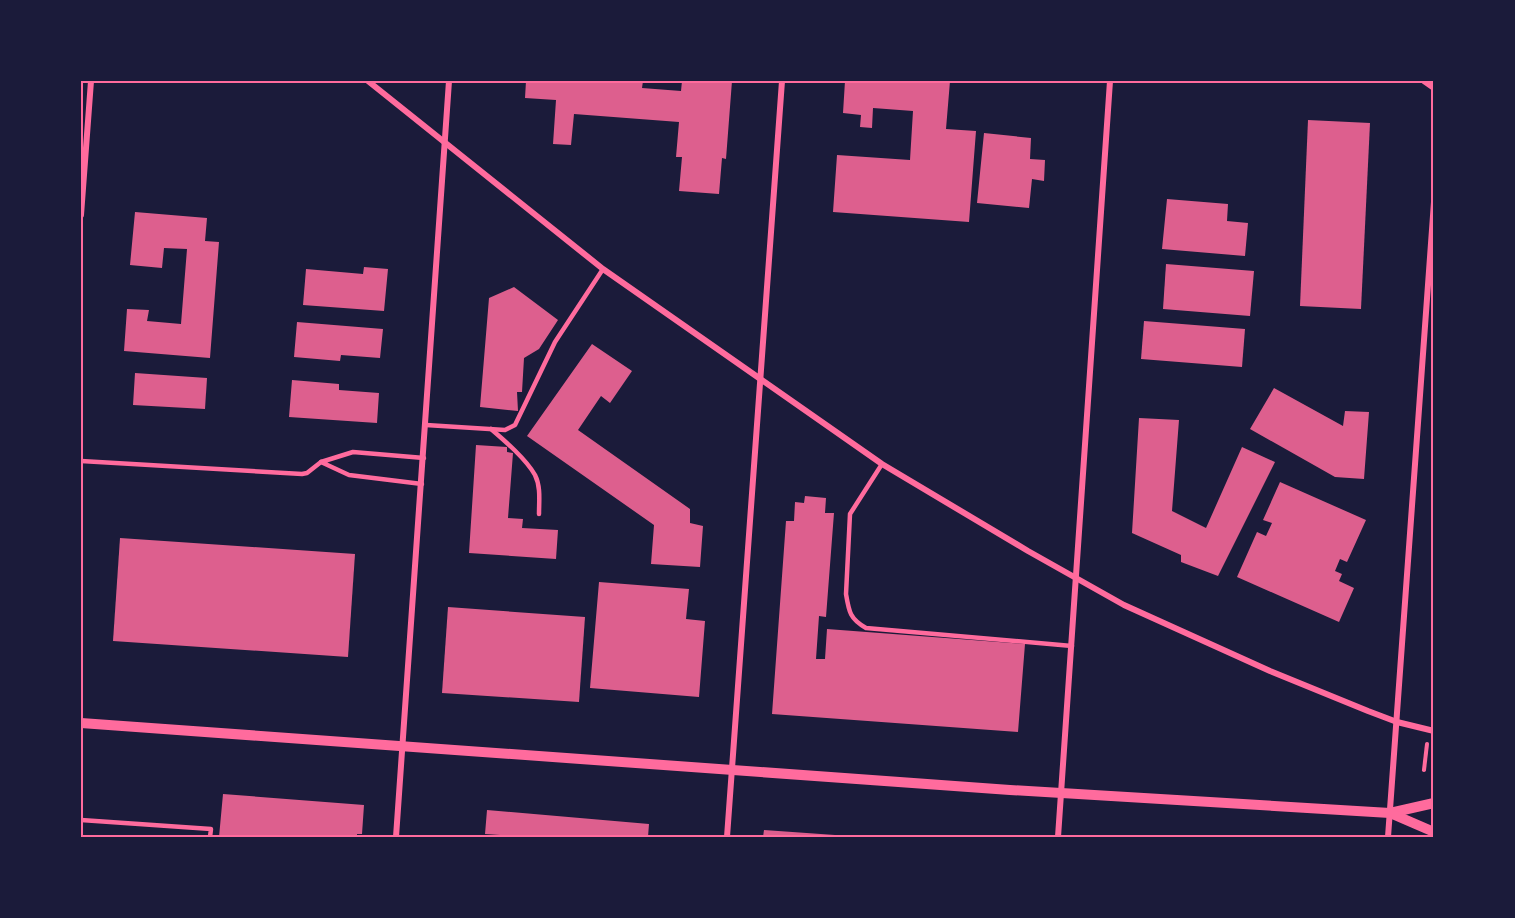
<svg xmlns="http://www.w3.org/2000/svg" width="1515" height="918" font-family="Arial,sans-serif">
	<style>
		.building { fill: #dd5f8e }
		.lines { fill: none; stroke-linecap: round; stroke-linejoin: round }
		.path { stroke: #ff6b9d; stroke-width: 4 }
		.service { stroke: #ff6b9d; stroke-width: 4.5 }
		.minor { stroke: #ff6b9d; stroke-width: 6 }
		.tertiary { stroke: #ff6b9d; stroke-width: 10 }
		.neatline { fill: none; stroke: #ff6b9d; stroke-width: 2 }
	</style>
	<rect width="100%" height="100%" fill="#1b1b3a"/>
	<!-- building -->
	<g class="building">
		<polygon points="526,81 643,81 642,88 681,91 682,81 732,81 726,159 722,158 719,194 679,191 682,157 676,157 679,122 574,114 571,145 553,144 556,100 525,98"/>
		<polygon points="845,81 950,81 946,129 976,131 969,222 833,212 837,155 910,160 913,111 873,108 872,128 860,127 861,115 843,113"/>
		<polygon points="1308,120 1370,123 1361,309 1300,306"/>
		<polygon points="984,133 1031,138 1030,159 1045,160 1044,181 1032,179 1029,208 977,203"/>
		<polygon points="1167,199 1228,204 1227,221 1248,223 1245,256 1162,249"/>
		<polygon points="135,212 207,218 205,241 219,242 210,358 124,351 127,309 149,310 147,321 181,324 187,249 164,248 162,268 130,265"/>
		<polygon points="1166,264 1254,271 1250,316 1163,309"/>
		<polygon points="364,267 388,269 384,311 303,305 306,269 363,274"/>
		<polygon points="514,287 558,320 539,349 524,358 522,392 517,392 518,411 480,407 489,298"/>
		<polygon points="1144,321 1245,329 1242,367 1141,359"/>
		<polygon points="297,322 383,329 380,358 341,355 340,361 294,357"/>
		<polygon points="592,344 632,371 610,403 601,396 578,430 690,509 690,523 703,526 700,567 651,564 654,525 527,436"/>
		<polygon points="135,373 207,378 205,409 133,405"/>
		<polygon points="292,380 339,384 339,390 379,393 377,423 289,417"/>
		<polygon points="1274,388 1343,426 1345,411 1369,412 1364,479 1335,477 1250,429"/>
		<polygon points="1139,418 1179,420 1172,511 1206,528 1242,447 1275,462 1218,576 1181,562 1181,555 1132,533"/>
		<polygon points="476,445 507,447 507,452 513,453 508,518 523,519 522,528 558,530 556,559 469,553"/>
		<polygon points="1280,482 1366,520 1347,562 1340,559 1335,571 1342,574 1339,581 1354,588 1339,622 1237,577 1257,532 1266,536 1272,523 1263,520"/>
		<polygon points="805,496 826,498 825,513 834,513 826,617 819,616 816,659 825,659 827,629 1025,644 1018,732 772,714 786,521 794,521 795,502 804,503"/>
		<polygon points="120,538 355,554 348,657 113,641"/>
		<polygon points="599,582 689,589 686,619 705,621 699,697 590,688"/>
		<polygon points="448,607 585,617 579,702 442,693"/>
		<polygon points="223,794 364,805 362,834 357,834 357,837 219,837"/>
		<polygon points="487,810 649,824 648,837 500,837 500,835 485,834"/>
		<polygon points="764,830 835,835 835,837 763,837"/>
	</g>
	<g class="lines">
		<!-- path -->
		<polyline class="path" points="1424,770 1427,744"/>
		<!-- service -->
		<g class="service">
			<polyline points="426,425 505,430 515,425 555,342 603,269"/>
			<path d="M491,429C505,441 526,459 535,475C541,487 539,501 539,514"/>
			<polyline points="81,461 302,474 307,473 321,462"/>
			<path d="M882,464L850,514L846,594C849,612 850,619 866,628L1072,646"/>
			<polyline points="422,484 349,475 321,462 353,452 424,458"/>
			<polyline points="81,820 211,829 210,837"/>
		</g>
		<!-- minor -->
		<g class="minor">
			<polyline points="368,81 603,269 882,464 1028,551 1124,605 1270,671 1368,711 1397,722 1434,731"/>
			<polyline points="1424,81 1434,88"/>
			<polyline points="81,215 91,81"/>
			<polyline points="396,837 449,81"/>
			<polyline points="727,837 782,81"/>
			<polyline points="1058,837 1110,81"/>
			<polyline points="1388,837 1434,202"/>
		</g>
		<!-- tertiary -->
		<g class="tertiary">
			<polyline points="81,723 1010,790 1390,813 1434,803"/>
			<polyline points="1390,813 1434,832"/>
		</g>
	</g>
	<!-- border -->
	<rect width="1515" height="918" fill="none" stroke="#1b1b3a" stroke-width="165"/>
	<rect x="82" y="82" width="1350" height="754" class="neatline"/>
</svg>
